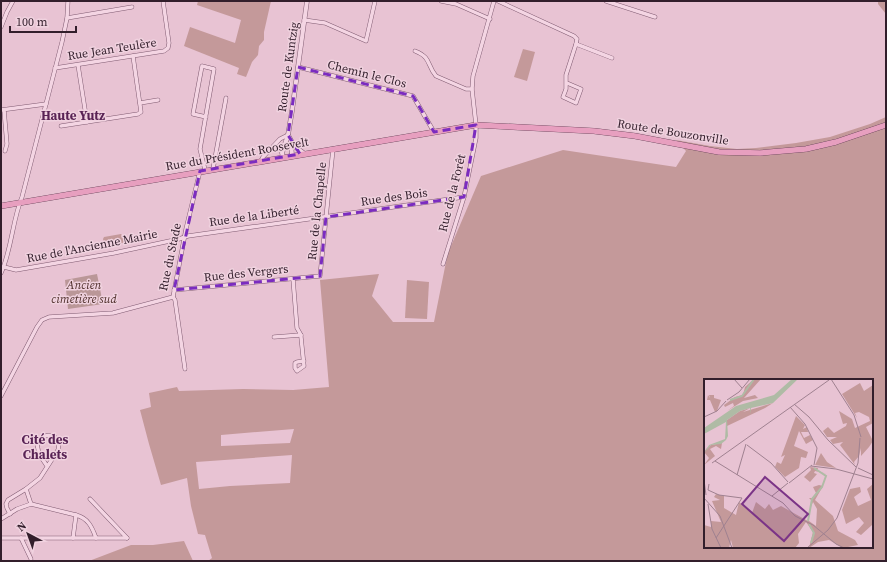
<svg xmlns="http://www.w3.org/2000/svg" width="887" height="562" font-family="'Source Serif 4',serif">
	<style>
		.green { fill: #c4999a; fill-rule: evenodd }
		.cemetery { fill: #ba9798 }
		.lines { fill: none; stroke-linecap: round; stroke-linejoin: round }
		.minor-casing { stroke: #805c72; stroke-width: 4.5 }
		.tertiary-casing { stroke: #805c72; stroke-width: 5 }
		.primary-casing { stroke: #4e3044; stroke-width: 6 }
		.minor { stroke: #f4d5e3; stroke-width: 3.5 }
		.tertiary { stroke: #f4d5e3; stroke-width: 4 }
		.primary { stroke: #e79fbf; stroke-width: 5.5 }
		.marked { fill: none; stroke: #7b2cbf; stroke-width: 3; stroke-dasharray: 8 5; stroke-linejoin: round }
		.labels { text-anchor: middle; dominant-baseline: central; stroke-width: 3; stroke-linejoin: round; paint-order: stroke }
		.street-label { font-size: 12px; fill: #321e2b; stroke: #f0d2df }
		.park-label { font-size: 12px; font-style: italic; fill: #4c2c28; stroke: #f0d2df }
		.neighbourhood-label { font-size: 13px; font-weight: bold; fill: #592355; stroke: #f0d2df }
		.inset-river { fill: none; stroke: #afbba5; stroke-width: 2 }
		.inset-road { fill: none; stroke: #9f8190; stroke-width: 1 }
		.view { fill: #7b3487; fill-opacity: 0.15; stroke: #7b3487; stroke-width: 2 }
		.inset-edge { fill: none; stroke: #321e2b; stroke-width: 2 }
	</style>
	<rect width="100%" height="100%" fill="#e8c3d3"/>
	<!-- green -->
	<g class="green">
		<polygon points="198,1 271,1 264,32 264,40 259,46 258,55 252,62 246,77 237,74 239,68 184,46 190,27 235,43 241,20 197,5"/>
		<polygon points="878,1 886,1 886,14 878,4"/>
		<polygon points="523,49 535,52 527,81 514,77"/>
		<path d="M886,117V561H208L212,558L205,535L198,534L191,506L187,478L161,485L149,444L140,410L151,407L149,393L177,387L179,391L243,389L293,390L329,387L320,280L379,274L372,296L393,322H434L445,267L448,253L481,176L563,150L676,167L686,151L676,140L710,146L737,149L756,148L796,143L830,137L870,124ZM705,380H872V547H705ZM294,429L290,443L221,446V435ZM292,455L290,483L230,486L199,489L196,462Z"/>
		<polygon points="121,234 122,235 124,242 123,243 105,246 104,245 103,239 104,237"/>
		<polygon points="407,280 429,282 427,319 405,318"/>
		<polygon points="184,541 193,561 89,561 131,545 153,545"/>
	</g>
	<!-- cemetery -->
	<polygon class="cemetery" points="97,274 103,304 68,309 65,280"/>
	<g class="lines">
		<!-- minor casing -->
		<g class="minor-casing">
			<g id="minor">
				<polyline points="441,1 456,4 490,19"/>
				<polyline points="498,1 574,36 577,39 576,44 566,75 566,89 563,97 576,103 581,89 567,83"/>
				<polyline points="606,1 655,17"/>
				<polyline points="67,18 132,7"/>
				<polyline points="304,20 325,23 366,41 375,1"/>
				<polyline points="1,27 7,12 13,1"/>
				<polyline points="576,44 612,58"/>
				<path d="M415,51C432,58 426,64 436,76L466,89H472"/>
				<polyline points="78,65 87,122"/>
				<polyline points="298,67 413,96 434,132"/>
				<polyline points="55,68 164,51 168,48 169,43 163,1"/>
				<polyline points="140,103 158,100"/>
				<polyline points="1,110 46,104"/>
				<polyline points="4,110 7,144 5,151"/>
				<polyline points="61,126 138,114 141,112 133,56"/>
				<polyline points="261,161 263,157 280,139 288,135"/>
				<polyline points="213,169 226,98"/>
				<polyline points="205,170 200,149 214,69 202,66 193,114 206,117"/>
				<polyline points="443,264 464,197 476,138 476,125 472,89 473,76 494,1"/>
				<polyline points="4,267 16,270 114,253 179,239 188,236 464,197"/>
				<path d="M1,273C12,249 12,221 22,197L62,42L67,18L68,1"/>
				<polyline points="174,290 320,276 333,149"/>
				<polyline points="173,297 175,300 185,369"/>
				<polyline points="301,335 301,337 304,366 297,371 295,368 295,363 297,362 304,361"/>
				<polyline points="274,337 301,335 297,328 293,279"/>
				<polyline points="1,396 37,327 42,320 49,317 113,313 173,297 186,229 200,171"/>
				<polyline points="90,499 127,538"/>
				<polyline points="31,504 76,515 73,538"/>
				<polyline points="10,514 7,508 6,504 8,500 26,489"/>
				<path d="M76,515C88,518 92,527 96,538"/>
				<path d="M1,519L17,509L31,504L26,489L40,478L58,450C62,435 45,429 37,444L39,454L47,466"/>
				<polyline points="1,538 127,538"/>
				<polyline points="21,538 31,559"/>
			</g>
		</g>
		<!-- tertiary casing -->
		<g class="tertiary-casing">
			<g id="tertiary">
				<polyline points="288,135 294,146 305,154"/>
				<polyline points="291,142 292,156"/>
				<polyline points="283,157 282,153 288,135 292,111 307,1"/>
			</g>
		</g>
		<!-- primary casing -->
		<g class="primary-casing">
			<polyline id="primary" points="1,206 476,125 594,131 635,136 719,152 760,153 806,149 836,142 886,125"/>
		</g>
		<!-- minor -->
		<use href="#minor" class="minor"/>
		<!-- tertiary -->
		<use href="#tertiary" class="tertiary"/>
		<!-- primary -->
		<use href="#primary" class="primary"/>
	</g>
	<!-- marked area -->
	<path class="marked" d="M298,67L413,96L434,132L476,125L464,197L326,217L320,276L174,290L200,171L300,154L288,135Z"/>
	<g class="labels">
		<!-- street labels -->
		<g class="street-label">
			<text transform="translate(112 49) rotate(-9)">Rue Jean Teulère</text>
			<text transform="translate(288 67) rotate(-82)">Route de Kuntzig</text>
			<text transform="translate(367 74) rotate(14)">Chemin le Clos</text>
			<text transform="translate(673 132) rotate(9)">Route de Bouzonville</text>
			<text transform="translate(237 154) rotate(-10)">Rue du Président Roosevelt</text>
			<text transform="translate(452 193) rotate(-76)">Rue de la Forêt</text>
			<text transform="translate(394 197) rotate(-8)">Rue des Bois</text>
			<text transform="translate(317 211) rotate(-84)">Rue de la Chapelle</text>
			<text transform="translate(254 216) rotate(-8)">Rue de la Liberté</text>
			<text transform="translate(92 246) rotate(-11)">Rue de l'Ancienne Mairie</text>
			<text transform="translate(170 257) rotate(-78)">Rue du Stade</text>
			<text transform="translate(246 273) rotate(-6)">Rue des Vergers</text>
		</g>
		<!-- park labels -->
		<g class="park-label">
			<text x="84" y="285">Ancien<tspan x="84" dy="14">cimetière sud</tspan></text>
		</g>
		<!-- neighbourhood labels -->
		<g class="neighbourhood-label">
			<text x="73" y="115">Haute Yutz</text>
			<text x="45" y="439">Cité des<tspan x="45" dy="15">Chalets</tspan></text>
		</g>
	</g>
	<!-- overview -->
	<g transform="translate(704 379)">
		<rect width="169" height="169" fill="#e8c3d3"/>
		<path d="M50,0H57L40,19L51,16L54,19L39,22L23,32L30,27L29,24L21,28L20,26L31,18L39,16L41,8ZM156,4L160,12L169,6V44L162,48L169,62L165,68L162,65L165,68L157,77V69L155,77L150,83L151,86L136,66L139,63L129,65L126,61L133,58H123L119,52L124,48L130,54L142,47L143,44L139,45L135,32L148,40L151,49L166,42L165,38L155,33L151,34L153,39L138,15ZM4,16L6,19L5,16H10V19L17,21L13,32L11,33L6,21H3ZM69,24L61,29L23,47V41L36,32L46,29L39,33ZM92,37L101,46L99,50L103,48L104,53H97L100,59L106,56L109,61L102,65L95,52L90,67L104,73L102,79L97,78L95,89L81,98L71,88L73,83L77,85L81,76L77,78ZM18,64L17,70L12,67L6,70L11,77L0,86L5,79L0,73L3,69L7,66ZM117,74L123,83L132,89L111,86ZM106,88L114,89L113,92L123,95L111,92L110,94L113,95L106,103L100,98L107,91ZM169,105L168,146L157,156L152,153L160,144L155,138L142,145L138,131L146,110L156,108L157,113L150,118L154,127L167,121L163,110ZM115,106L119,107L111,121L129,137L134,152L151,161L154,166L139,169L125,161L114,163L105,169L109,153L102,143L94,155L95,164L91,169H29L27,161L25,169H0V146L7,148V142L17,143L8,122L16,121L10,118L12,115L20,117V129L32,136L35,123L48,134L52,123L61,130L65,125L69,131L77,127L104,142L108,122L105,119H108L112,114L109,108ZM109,123L113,130L112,147L105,142L104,135Z" fill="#c4999a" fill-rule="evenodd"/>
		<path d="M88,0H94L69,24L47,29L46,35V29L36,32L26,39L23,41L24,57L22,61L17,65L7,66L0,74L5,66L21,60L22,43L0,55V49L32,27L70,16Z" fill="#afbba5"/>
		<path class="inset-river" d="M26,21L38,17L50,0M104,142L108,120L118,108L122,97L110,89M105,145L110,154L107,164"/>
		<path class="inset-road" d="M30,0L38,9M127,0L150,36L157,58M23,21L35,13L46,0M90,25L105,38L124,61L152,88M86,28L101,45L113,69L110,86M0,38L13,32L22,22M43,66L67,84L84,103M11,82L79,124L91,137L109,146L132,165L140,169M8,84L125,1M107,87L132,90L169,100M154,89L169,96M33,96L42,65M0,101L2,116M85,104L108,86M5,105L4,111L15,116L38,119L12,159M68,117L84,104M0,119L16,137L28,169M4,125L8,150L17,169M103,169L124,151L133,139L154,84L156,59"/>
		<path class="view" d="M61,98L104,135L80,162L38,125Z"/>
		<rect width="169" height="169" class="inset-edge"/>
	</g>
	<!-- border -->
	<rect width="887" height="562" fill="none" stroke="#321e2b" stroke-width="4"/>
	<!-- north arrow -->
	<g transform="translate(28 534) rotate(319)" stroke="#f0d2df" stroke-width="3" paint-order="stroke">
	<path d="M0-3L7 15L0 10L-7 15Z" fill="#321e2b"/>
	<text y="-6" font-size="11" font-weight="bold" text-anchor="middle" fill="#321e2b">N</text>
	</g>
	<!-- scale -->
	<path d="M10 26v6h66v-6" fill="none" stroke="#321e2b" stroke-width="2"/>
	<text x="16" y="26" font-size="12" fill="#321e2b" stroke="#f0d2df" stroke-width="3" paint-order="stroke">100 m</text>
</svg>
